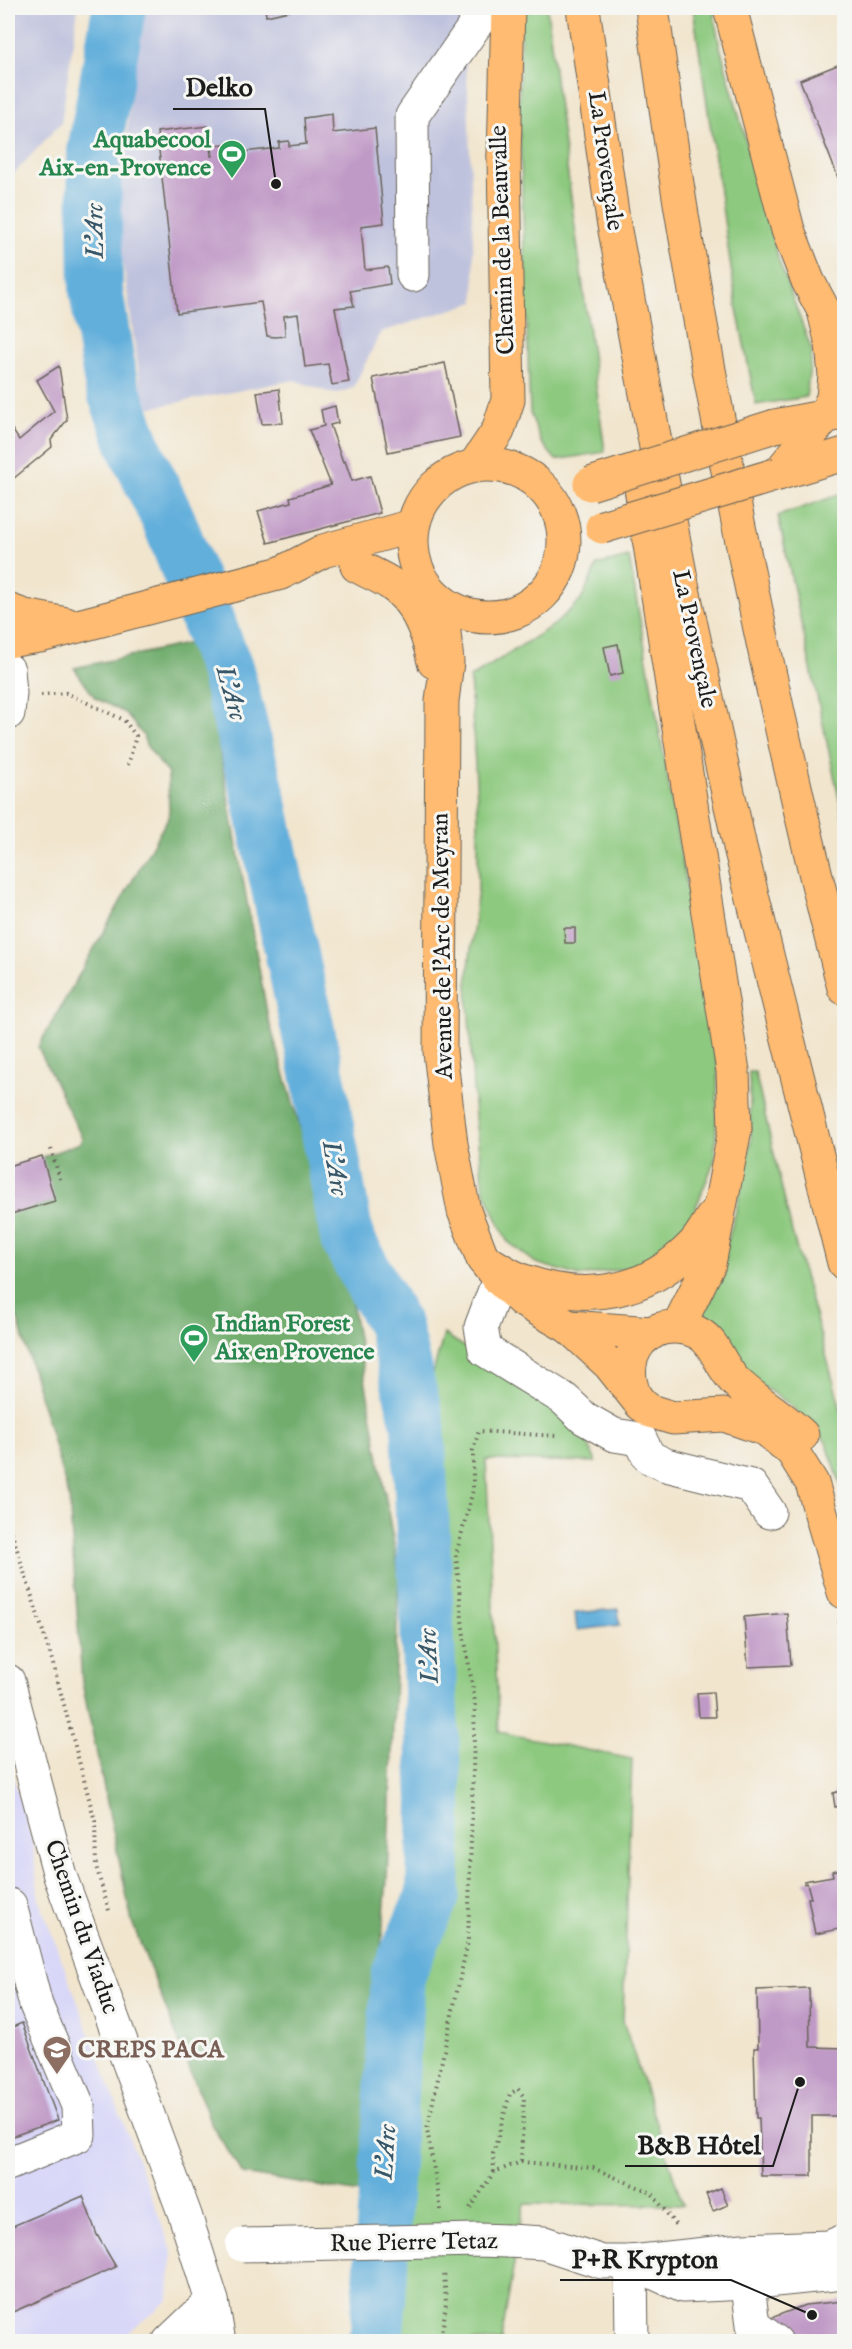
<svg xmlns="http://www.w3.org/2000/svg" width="852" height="2349" font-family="'IM FELL English',serif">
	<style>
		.built { fill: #d8d7f8 }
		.industrial { fill: #bfc2dd }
		.green { fill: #8dc97f; stroke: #54724e; stroke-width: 1.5 }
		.forest { fill: #72ad6e; stroke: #476445; stroke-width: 1.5 }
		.water { fill: #62afdb; stroke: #3f667c; stroke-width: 1.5 }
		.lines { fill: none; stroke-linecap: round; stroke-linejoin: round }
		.river { stroke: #62afdb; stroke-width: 54 }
		.building { fill: #c09ac6 }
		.minor-casing { stroke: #67625a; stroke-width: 35 }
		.major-casing { stroke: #67625a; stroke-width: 35 }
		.highway-casing { stroke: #67625a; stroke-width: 35 }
		.path { stroke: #67625a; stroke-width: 4; stroke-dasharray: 1.5 4.5; stroke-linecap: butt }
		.minor { stroke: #fff; stroke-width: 33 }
		.major { stroke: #febb71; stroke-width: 33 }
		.highway { stroke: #febb71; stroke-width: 33 }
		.minor-bridge-casing { stroke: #67625a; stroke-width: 35; stroke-linecap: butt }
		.major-bridge-casing { stroke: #67625a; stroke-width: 35; stroke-linecap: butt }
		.minor-bridge { stroke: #fff; stroke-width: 33 }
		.major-bridge { stroke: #febb71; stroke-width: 33 }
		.labels { text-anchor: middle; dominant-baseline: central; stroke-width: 6; stroke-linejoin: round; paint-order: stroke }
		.leisure-label { font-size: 24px; font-weight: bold; fill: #27864d; stroke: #f6f6f2; text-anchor: end }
		.street-label { font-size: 24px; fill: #1c1c1c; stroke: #f6f6f2 }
		.education-label { font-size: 24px; font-weight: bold; fill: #785e54; stroke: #f6f6f2; text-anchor: start }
		.water-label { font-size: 26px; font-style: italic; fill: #385768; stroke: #f6f6f2 }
		.leader { fill: none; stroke: #1c1c1c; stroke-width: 2 }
		.callout-dot { fill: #1c1c1c; stroke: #f6f6f2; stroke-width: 2 }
		.callout-label { font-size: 26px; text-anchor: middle; font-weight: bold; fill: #1c1c1c; stroke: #f6f6f2; stroke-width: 6; stroke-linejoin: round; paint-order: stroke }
	</style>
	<rect width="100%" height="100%" fill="#f6f6f2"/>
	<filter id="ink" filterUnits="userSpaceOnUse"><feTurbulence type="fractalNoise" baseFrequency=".0167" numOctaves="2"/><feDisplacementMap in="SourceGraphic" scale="12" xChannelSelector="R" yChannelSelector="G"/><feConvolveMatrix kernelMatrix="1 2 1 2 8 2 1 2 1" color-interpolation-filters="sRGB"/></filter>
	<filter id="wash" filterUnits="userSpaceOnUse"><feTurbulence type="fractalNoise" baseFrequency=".008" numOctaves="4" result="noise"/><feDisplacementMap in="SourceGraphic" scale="24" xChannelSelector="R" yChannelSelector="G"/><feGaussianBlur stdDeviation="1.35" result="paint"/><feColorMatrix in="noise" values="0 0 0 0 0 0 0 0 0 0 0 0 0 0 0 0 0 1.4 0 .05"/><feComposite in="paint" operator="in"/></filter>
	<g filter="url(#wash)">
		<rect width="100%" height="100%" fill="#f1e5cd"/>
		<!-- built -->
		<polygon class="built" points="8,1760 32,1840 39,1900 172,2251 169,2300 117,2341 8,2341"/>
		<!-- industrial -->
		<g class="industrial">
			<polygon points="8,8 78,8 61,123 8,180"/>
			<polygon points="141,8 461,8 468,92 475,302 381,332 353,388 334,394 294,380 144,409 117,220"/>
		</g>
		<!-- green -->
		<g class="green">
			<polygon points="521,8 547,8 555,78 605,452 556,460 541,442 530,412 519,108"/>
			<polygon points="693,8 713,8 719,43 779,261 812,351 806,397 756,405 737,309"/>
			<polygon points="844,493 844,821 778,516"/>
			<polygon points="629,557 718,1067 715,1159 687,1230 641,1266 580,1276 536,1263 507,1241 484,1190 475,1119 467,984 478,888 478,816 470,678 554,625 581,600 597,565"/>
			<polygon points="749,1072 755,1072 792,1232 844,1420 844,1494 826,1442 791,1405 753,1380 736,1358 729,1336 702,1312 711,1301 735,1215 751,1141"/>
			<polygon points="444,1334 576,1417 596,1462 486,1460 499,1732 632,1759 623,2021 683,2205 524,2204 501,2341 374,2342 377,2334 398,1974 433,1895 418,1425"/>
		</g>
		<!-- forest -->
		<polygon class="forest" points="200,641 268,1018 352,1304 399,1574 387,1879 360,2193 243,2174 212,2126 132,1922 82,1683 69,1497 8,1286 8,1170 80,1143 82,1138 38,1047 169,816 168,774 146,745 143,735 125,713 95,698 74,668"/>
		<!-- water -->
		<polygon class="water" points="618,1609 620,1625 577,1630 575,1613"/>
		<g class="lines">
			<!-- river -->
			<polyline class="river" points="119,8 94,152 96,291 111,384 136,451 169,521 227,671 257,789 321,1092 347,1238 394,1325 418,1425 435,1800 433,1895 398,1974 377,2334 374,2342"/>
		</g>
		<g id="blocks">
			<!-- building -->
			<g class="building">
				<polygon points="265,8 302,8 266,16"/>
				<polygon points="840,64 844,75 844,193 800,80"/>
				<polygon points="332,114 333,133 375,128 384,223 361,226 365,270 388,267 390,284 350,291 354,306 335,308 349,382 332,385 328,364 305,367 298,314 284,316 285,336 275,337 267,336 261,302 177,313 157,132 208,126 211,156 213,156 212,146 224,145 225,154 279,148 279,142 289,141 289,146 306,144 304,118"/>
				<polygon points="445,363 460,437 388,452 373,378"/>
				<polygon points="59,366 67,420 51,440 52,447 8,483 8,423 19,440 54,411 37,380"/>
				<polygon points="279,389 283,423 262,424 257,392"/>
				<polygon points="335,406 338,423 330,425 343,462 345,461 352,481 370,476 380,513 268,543 258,511 291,502 290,497 331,485 309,430 324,426 321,410"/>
				<polygon points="618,644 623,673 610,676 604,647"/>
				<polygon points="564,928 575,928 575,943 565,943"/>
				<polygon points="42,1156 55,1201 8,1215 8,1166"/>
				<polygon points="787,1613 791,1665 748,1667 744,1617"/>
				<polygon points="713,1692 715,1717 699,1717 697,1693"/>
				<polygon points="844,1790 844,1805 835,1807 833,1793"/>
				<polygon points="844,1868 844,1928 815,1934 808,1898 811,1898 807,1883 804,1884 804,1881 833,1876 832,1871"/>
				<polygon points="809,1988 810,2047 844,2048 844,2116 812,2116 812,2176 761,2176 759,2118 756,2118 754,2048 758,2048 757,1990"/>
				<polygon points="22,2023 58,2120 8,2138 8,2029"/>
				<polygon points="721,2188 728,2205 713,2211 706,2194"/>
				<polygon points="83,2196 97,2235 116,2267 8,2314 8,2228"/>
				<polygon points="844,2301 844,2342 730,2342 753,2325 805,2305"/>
			</g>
		</g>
	</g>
	<g filter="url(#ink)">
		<use href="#blocks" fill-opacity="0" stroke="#67625a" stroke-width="1.5"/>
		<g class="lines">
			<!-- minor casing -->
			<g class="minor-casing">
				<g id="minor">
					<polyline points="413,275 412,116 487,8"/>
					<polyline points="8,670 10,693 8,713"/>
					<polyline points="499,1279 481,1327 485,1350 564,1399 584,1418 614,1435 640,1439"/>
					<polyline points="640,1439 649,1457 666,1465 751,1486 769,1512"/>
					<polyline points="8,1681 60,1876 185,2215 212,2301 219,2342"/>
					<polyline points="8,2164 79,2135 78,2106 36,2005 10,1905"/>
					<polyline points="508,2241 544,2243 602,2262 631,2262 743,2250 829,2247 844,2241"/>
					<polyline points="631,2262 683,2286 747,2283 844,2273"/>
					<polyline points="631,2262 632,2342"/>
					<polyline points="745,2263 753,2325 776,2342"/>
					<polyline points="169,2342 212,2301"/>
				</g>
			</g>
			<!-- major casing -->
			<g class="major-casing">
				<g id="major">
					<polyline points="775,426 843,413"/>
					<circle cx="488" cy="541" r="76"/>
					<polyline points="475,465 498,431 508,400 504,156"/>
					<polyline points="778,474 844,454"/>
					<path d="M357,566C368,572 381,577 391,584C417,601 428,633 434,662"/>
					<polyline points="441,602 447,662 442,701 440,1052 451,1144 464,1211 483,1259 499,1279 522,1300 569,1327 610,1365 641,1404 650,1411 673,1418 724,1415 767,1430 792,1451 812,1483 844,1592"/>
					<polyline points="8,610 25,616 66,624"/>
					<polyline points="8,641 40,636 281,573 323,551 412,526"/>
					<polyline points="569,1327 652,1333"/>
					<path d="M634,1394C627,1376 627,1358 640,1342C658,1321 696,1322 712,1346C719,1357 725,1370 734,1380C755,1401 781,1415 802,1435"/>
				</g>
			</g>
			<!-- highway casing -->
			<g class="highway-casing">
				<g id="highway">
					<polyline points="583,8 613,220 683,589 740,847 844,1263"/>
					<path d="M652,8C662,79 671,150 683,221C726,479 779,735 844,988"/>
					<polyline points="730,8 788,230 808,281 824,311 832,344 835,375 833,398 824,418 778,474"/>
					<polyline points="504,156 508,8"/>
					<polyline points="641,488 733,1071 735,1129 709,1264 678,1327"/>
					<path d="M483,1259C496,1266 510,1277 524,1281C587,1304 648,1293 694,1244C702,1235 708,1223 715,1213"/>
				</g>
			</g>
			<!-- path -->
			<g class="path">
				<polyline points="41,695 66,693 124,720 136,736 128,765"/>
				<polyline points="51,1149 60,1179"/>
				<polyline points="8,1521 52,1660 95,1821 96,1866 110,1914"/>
				<polyline points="839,1621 844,1641"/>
				<polyline points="494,2172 493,2154 510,2094 518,2089 524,2097 521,2162"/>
				<polyline points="470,2208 494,2172 521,2162 593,2168 652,2193 677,2227"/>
				<polyline points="441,2210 427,2129 468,1941 475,1702 463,1629 456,1555 473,1490 473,1450 479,1431 556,1436"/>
				<polyline points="441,2342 446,2303 444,2271"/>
			</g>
			<!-- minor -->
			<use href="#minor" class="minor"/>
			<!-- major -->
			<use href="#major" class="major"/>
			<!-- highway -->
			<use href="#highway" class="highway"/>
			<!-- minor-bridge casing -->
			<g class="minor-bridge-casing">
				<polyline id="minor-bridge" points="242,2245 478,2240 508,2241"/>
			</g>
			<!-- major-bridge casing -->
			<g class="major-bridge-casing">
				<g id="major-bridge">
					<polyline points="590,484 775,426"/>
					<polyline points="602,527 778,474"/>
				</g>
			</g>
			<!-- minor-bridge -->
			<use href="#minor-bridge" class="minor-bridge"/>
			<!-- major-bridge -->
			<use href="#major-bridge" class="major-bridge"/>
		</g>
	</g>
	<!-- icons -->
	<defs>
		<g id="stadium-pin" transform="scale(1.5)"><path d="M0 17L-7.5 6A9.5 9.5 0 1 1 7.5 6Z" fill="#2e9e5b" stroke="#f6f6f2"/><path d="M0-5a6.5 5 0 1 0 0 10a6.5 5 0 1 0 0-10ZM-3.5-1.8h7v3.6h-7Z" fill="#fff"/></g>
		<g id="university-pin" transform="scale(1.5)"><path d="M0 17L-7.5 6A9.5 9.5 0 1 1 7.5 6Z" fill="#8d6e63" stroke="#f6f6f2"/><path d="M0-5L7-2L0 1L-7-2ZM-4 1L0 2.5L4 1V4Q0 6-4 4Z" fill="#fff"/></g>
	</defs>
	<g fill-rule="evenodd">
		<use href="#stadium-pin" x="232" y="154"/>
		<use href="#stadium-pin" x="194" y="1338"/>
		<use href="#university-pin" x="57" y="2050"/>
	</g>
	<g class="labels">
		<!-- leisure labels -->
		<g class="leisure-label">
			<text x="211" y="140">Aquabecool<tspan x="211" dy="28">Aix-en-Provence</tspan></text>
			<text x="215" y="1324" text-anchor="start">Indian Forest<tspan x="215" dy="28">Aix en Provence</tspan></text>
		</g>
		<!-- street labels -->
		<g class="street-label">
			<text transform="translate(605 161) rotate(82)">La Provençale</text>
			<text transform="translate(503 240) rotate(-92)">Chemin de la Beauvalle</text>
			<text transform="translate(694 639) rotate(78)">La Provençale</text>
			<text transform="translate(443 946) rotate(-91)">Avenue de l'Arc de Meyran</text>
			<text transform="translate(81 1927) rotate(71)">Chemin du Viaduc</text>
			<text transform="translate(414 2243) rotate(-1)">Rue Pierre Tetaz</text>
		</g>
		<!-- education labels -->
		<g class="education-label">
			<text x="78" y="2050">CREPS PACA</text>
		</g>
		<!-- water labels -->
		<g class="water-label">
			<text transform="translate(95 231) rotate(-91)">L'Arc</text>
			<text transform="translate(231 693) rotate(74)">L'Arc</text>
			<text transform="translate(335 1168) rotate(80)">L'Arc</text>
			<text transform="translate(429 1656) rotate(-93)">L'Arc</text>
			<text transform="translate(386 2152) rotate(-86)">L'Arc</text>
		</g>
	</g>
	<!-- callouts -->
	<path class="leader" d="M276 184L265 109H173M800 2082L773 2166H625M812 2315L731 2280H560"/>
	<g class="callout-dot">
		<circle cx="276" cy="184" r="6"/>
		<circle cx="800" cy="2082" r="6"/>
		<circle cx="812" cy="2315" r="6"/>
	</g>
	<g class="callout-label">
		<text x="219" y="96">Delko</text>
		<text x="699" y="2154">B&amp;B Hôtel</text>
		<text x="645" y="2268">P+R Krypton</text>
	</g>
	<!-- margin -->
	<rect width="852" height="2349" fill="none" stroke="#f6f6f2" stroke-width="30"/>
</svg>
